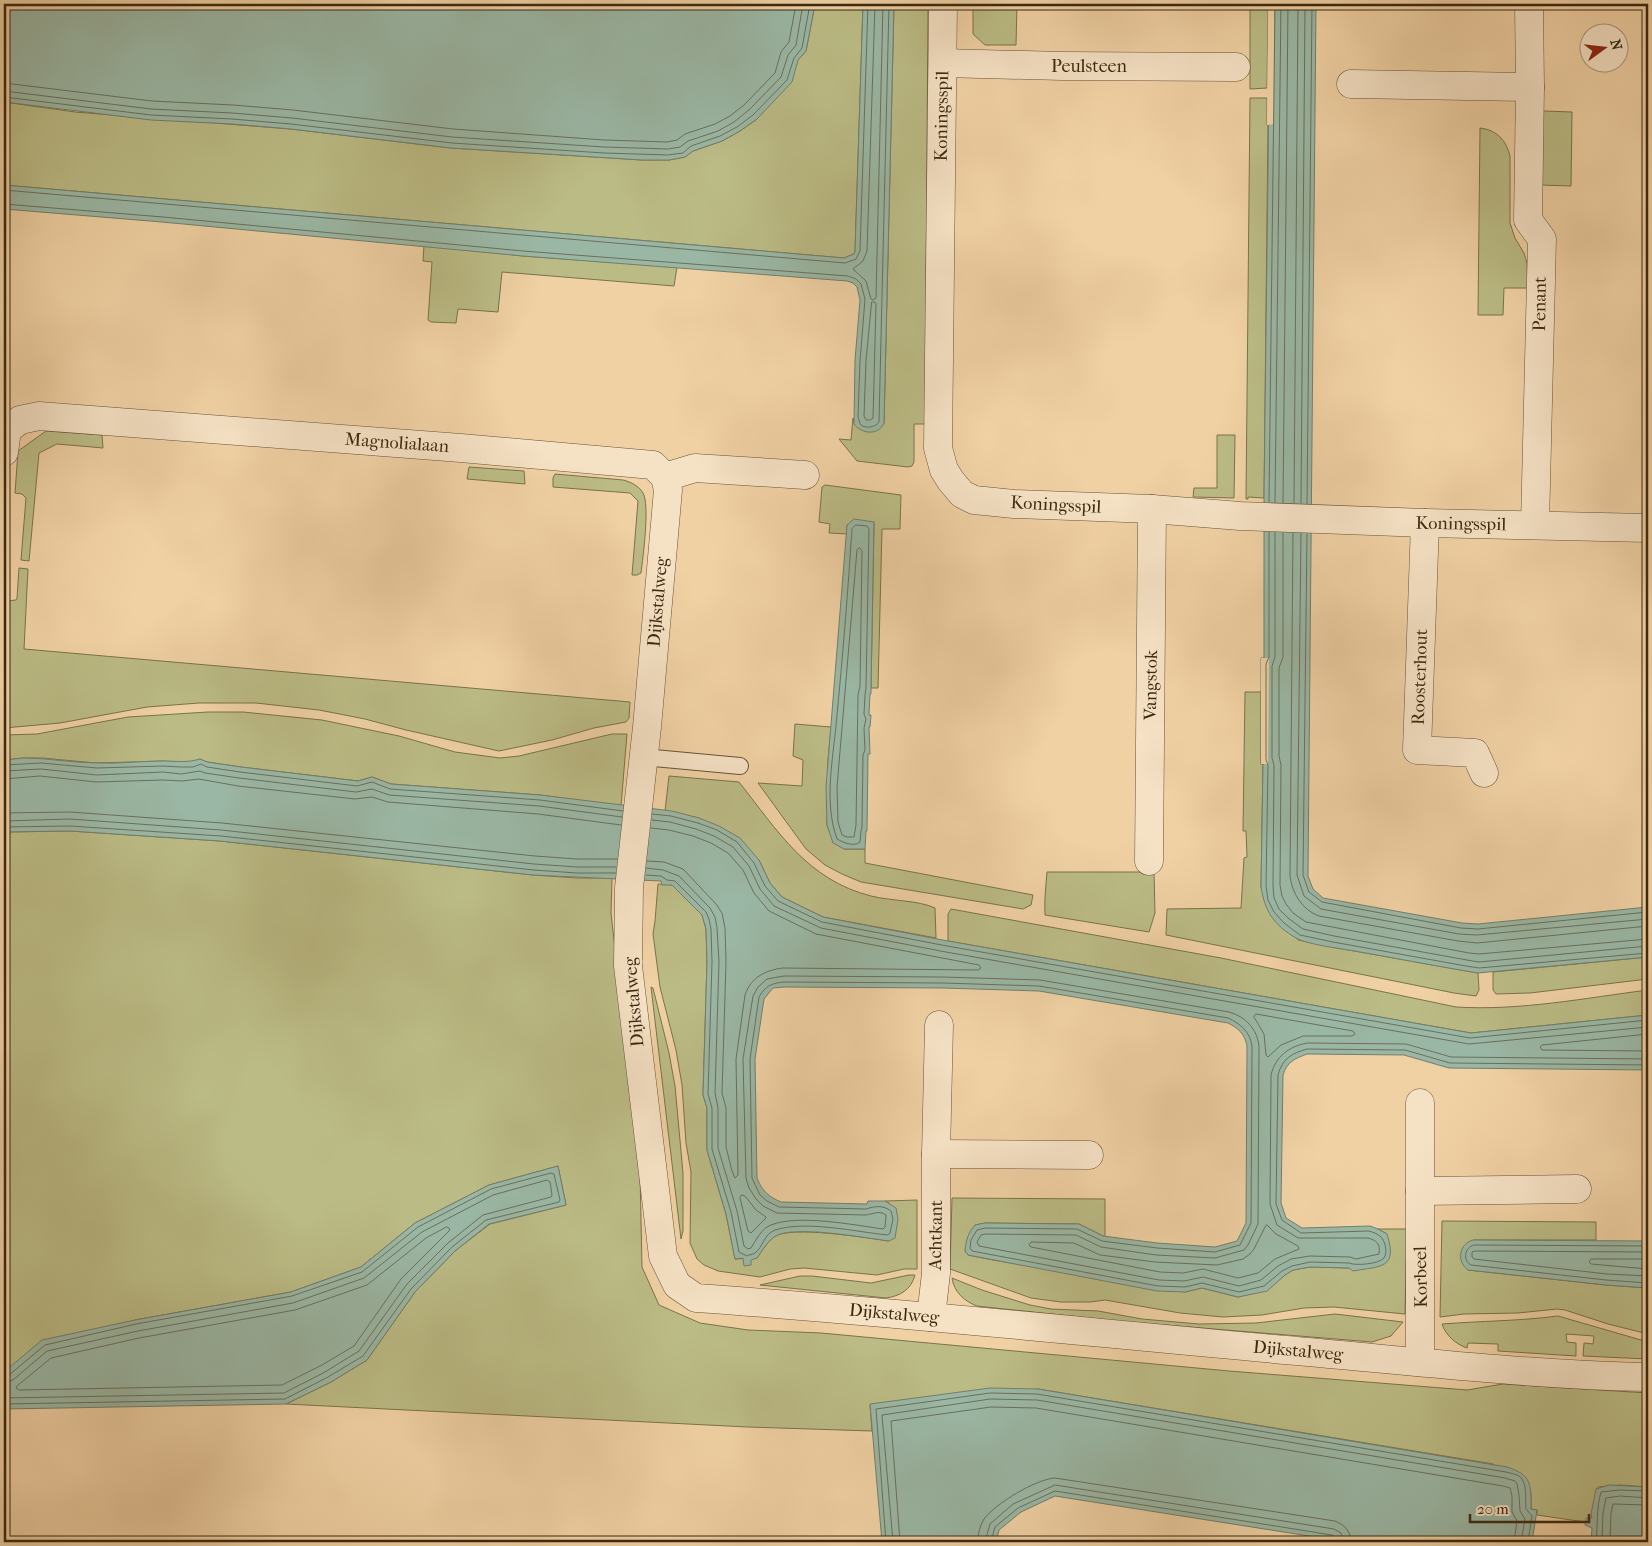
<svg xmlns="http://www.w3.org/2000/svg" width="1652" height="1546" font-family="'IM FELL French Canon',serif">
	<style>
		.green { fill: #bbbb85; stroke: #7b724b }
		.water { fill: #9ab7a5; stroke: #747e6a }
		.pier { fill: #f0d1a4 }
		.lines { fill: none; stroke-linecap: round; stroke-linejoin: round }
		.shore { stroke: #6a705b; stroke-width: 1 }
		.lane-casing { stroke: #685336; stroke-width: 18 }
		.street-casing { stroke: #685336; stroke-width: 29 }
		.lane { stroke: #f5e1c4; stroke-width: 16 }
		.street { stroke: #f5e1c4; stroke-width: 28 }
		.labels { text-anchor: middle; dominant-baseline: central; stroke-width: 5; stroke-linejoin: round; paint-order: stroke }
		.street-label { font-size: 18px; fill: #3b2911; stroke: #f5e1c4 }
	</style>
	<rect width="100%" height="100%" fill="#f0d1a4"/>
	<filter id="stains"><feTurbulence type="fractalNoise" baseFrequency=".004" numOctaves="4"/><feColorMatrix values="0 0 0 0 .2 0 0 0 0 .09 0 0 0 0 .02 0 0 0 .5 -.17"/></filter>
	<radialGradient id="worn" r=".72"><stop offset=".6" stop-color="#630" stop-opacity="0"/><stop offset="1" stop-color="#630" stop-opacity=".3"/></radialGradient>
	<!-- green -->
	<g class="green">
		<polygon points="815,4 863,4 855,251 854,254 844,258 4,185 4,102 75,112 291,129 451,148 642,160 669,160 685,157 693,151 722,141 740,131 757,119 798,60 806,51"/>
		<polygon points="894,4 928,4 925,424 914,424 914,462 912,466 908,467 857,461 839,439 851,440 853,418 854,423 884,423"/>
		<polygon points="973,4 1017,4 1016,45 985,45 973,34"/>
		<polygon points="1250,4 1268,4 1267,88 1250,89"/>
		<polygon points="1250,98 1267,98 1267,125 1268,125 1264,498 1248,497 1248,499 1246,499"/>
		<polygon points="1544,111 1572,112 1571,186 1540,185 1541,112"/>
		<path d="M1480,128C1497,130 1506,140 1510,156V223L1515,238L1524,253L1527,263L1528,288H1504L1503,315H1478Z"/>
		<polygon points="424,245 523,256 677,267 674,286 502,272 498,312 458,309 456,323 431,322 428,320 432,262 423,261"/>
		<polygon points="46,431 102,435 103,448 57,444 39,453 29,561 21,560 26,498 22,494 15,493 18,451"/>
		<polygon points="1217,435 1235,435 1234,498 1193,497 1194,488 1217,488"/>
		<polygon points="469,467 524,471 525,484 467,479"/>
		<path d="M555,474L623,480C631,482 639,486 643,493C650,505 643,557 641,573L637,575H632L638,501L630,493L553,487V478Z"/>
		<polygon points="825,485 901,495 900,529 882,529 878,688 871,688 874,522 847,525 847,534 829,533 830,524 819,522 822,487"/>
		<polygon points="19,568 28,569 24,649 630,702 629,718 626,722 594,728 552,740 499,751 406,730 365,719 319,710 256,703 199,703 147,707 60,723 4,728 4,625 6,601 16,600 17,598"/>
		<polygon points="1245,692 1261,692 1261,764 1263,764 1261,887 1298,940 1332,947 1478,973 1479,990 1476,996 1454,993 1166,935 1167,909 1241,908 1244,858 1247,857 1246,831 1243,831"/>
		<polygon points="208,712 243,712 322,720 399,736 455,752 500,758 519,756 612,734 627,734 621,806 540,795 391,784 372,777 358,781 241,767 207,762 200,759 192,762 181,762 163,761 96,763 42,758 24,758 4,760 4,735 37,734 128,717"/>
		<polygon points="795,724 831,727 828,760 827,825 830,833 844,849 865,849 865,863 1033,895 1031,905 1023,909 861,882 842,874 825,865 806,849 758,783 802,786 803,760 793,756"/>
		<path d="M669,776L739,782C777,830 807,880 871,896C890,901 918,900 935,908L936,938L823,917L782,897L770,883L759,860L699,818L665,811Z"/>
		<polygon points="70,831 220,841 533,875 577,878 612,878 611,913 640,1173 642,1267 659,1305 700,1323 748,1330 821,1333 1229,1371 1467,1390 1503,1384 1648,1393 1648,1487 1620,1485 1598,1487 1593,1519 1585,1522 1537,1515 1537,1510 1531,1509 1531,1494 1493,1464 1038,1389 870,1405 872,1431 748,1427 286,1404 331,1382 367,1360 415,1292 455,1251 490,1224 566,1205 558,1166 489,1185 415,1223 361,1267 291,1292 135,1320 4,1372 4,832"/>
		<path d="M1047,872H1154L1155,913L1149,932L1045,915C1044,901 1046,886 1047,872Z"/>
		<path d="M658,884L672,885L702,915L706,929L707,962L703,1095L707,1108V1150L726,1214L735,1259L757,1258C762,1251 767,1242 774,1237C790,1225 867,1238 889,1241V1203L885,1201L917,1200V1269H904L877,1275L804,1268L790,1269L760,1277L718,1271L704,1265L697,1259L690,1243L691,1172L686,1143L682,1085L676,1050L660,987L653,934L655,921Z"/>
		<path d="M951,909L1221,958L1456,1007C1520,1011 1585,998 1648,990V1015L1471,1033L948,941V914Z"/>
		<polygon points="1648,957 1648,979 1530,993 1496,994 1493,990 1493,972"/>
		<polygon points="651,987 653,988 669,1053 675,1086 683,1173 683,1231 681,1239"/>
		<polygon points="952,1198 1105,1199 1105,1237 1079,1224 985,1223 975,1225 965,1251 968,1255 993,1260 1185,1292 1202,1288 1238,1297 1267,1290 1285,1275 1293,1270 1310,1267 1349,1268 1387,1234 1378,1229 1407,1229 1405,1314 1334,1307 1304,1308 1262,1315 1223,1317 1180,1313 1105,1300 1090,1302 1061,1302 1031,1298 950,1269"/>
		<polygon points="1442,1221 1596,1222 1596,1240 1473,1240 1468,1270 1606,1285 1648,1288 1648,1334 1608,1324 1565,1310 1557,1309 1518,1313 1464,1314 1440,1317"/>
		<path d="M909,1275H915C911,1290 900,1296 886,1298L760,1285L800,1276H812L871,1283Z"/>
		<path d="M952,1278L982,1290L1030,1305L1051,1309L1098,1311L1142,1319L1199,1324L1256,1323L1335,1314L1403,1322L1391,1336L1372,1342L1117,1321L977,1306C964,1301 954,1292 952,1278Z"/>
		<path d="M1558,1316L1648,1342V1359L1583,1356L1584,1343L1593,1344L1594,1336L1566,1334L1567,1342L1576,1343V1356L1498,1351V1344L1468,1343L1467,1348C1456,1344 1446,1336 1442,1324C1481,1321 1519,1321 1558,1316Z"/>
	</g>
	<!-- water -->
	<g class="water">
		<polygon points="4,4 815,4 806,51 798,60 792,82 757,119 740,131 722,141 693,151 685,157 669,160 642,160 451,148 291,129 232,124 151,120 4,102"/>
		<path d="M863,4H894L884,423C879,436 861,434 854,424L855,360L860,300L857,287L853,283L847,281L523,256L162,222L4,209V185L844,258L854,254L855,251Z"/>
		<path d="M1270,4H1316L1308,876L1313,889L1323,898L1462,923L1478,924L1648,907V957L1478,973L1466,971C1430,965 1395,958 1360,952C1345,949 1308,945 1296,938C1274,925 1265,912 1261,887L1263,764H1261V658H1264V498Z"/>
		<polygon points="854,519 874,522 871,688 871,694 870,694 869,715 871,715 870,727 869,727 870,754 868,754 867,831 866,831 865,849 844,849 833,843 827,825 826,787 847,525"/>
		<path d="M24,758C49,758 73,763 97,763C119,764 141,761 162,761C176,761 187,763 200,759L207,762L241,767L358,781L372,777L391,784L540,795L672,811L699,818L719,826L740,838L759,860L770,883L782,897L823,917L948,941L1471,1033L1648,1015V1070L1449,1068L1404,1055L1307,1054C1294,1059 1287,1062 1283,1075L1281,1203L1286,1218L1302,1228L1370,1226L1378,1229L1387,1234C1398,1269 1381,1266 1353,1271L1349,1268L1310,1267L1293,1270L1285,1275L1267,1291L1238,1297L1202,1288L1185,1292L1157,1291L968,1255L965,1251C966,1240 968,1233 975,1225L985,1223L1079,1224L1103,1236L1157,1243L1215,1247L1237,1241L1246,1223L1247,1046C1245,1034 1238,1028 1228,1023L1039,991L943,988L784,987L773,988L764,999L755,1059L757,1178C762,1191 769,1197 781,1202L867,1204L868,1201H885L896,1208L898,1219L895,1238L889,1241C866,1238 791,1224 774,1237C767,1242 762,1251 757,1258L751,1260V1265L744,1266L743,1258L735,1259L726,1214L707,1150V1108L703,1095L707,962L706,929L702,915L672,885H662L661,881L533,875L220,841L70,831L4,832V760Z"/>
		<polygon points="558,1166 566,1205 489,1224 455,1251 415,1292 367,1360 331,1382 286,1404 4,1409 4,1372 42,1340 135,1320 291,1292 361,1267 415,1223 489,1185"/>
		<path d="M1473,1240L1648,1241V1288L1606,1285L1468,1270C1456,1261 1459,1244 1473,1240Z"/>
		<path d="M990,1388L1038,1389L1507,1467C1532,1475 1531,1484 1531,1509L1537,1510L1532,1542H1347L1055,1496L1021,1512L999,1530L996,1542H882L870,1404Z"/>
		<polygon points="1609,1485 1648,1487 1648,1542 1591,1542 1592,1528 1585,1525 1586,1518 1592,1518 1591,1514 1596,1489"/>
	</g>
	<!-- pier -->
	<g class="pier">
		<polygon points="1268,4 1274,4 1274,124 1268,125 1267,125"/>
		<polygon points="1261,658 1269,658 1268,764 1261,764"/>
	</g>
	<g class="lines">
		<!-- shore -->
		<g class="shore">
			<polyline points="875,4 867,251 863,261 853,269 866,281 871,299 873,300 876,298 883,4"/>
			<polyline points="4,83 152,101 233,105 293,110 453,129 604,140 667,142 677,140 685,134 715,124 730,116 744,105 775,73 781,52 789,42 796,4"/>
			<polyline points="4,91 151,109 232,113 292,118 452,137 604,147 668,149 680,147 688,141 718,131 734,122 749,110 781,77 788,55 796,45 803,4"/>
			<polyline points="4,97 151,115 232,119 291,124 452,143 604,153 668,155 683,153 691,146 720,136 737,127 753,115 787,80 794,58 802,48 810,4"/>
			<polyline points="4,190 845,263 856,259 860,251 868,4"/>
			<path d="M4,204L163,217L523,251L848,276L856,279L861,284L865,299L860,361L858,417C859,419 859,423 861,425C866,429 876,427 879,422L889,4"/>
			<polygon points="872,302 875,302 876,304 873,418 870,420 866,420 864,416 866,361"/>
			<polyline points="1269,502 1275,4"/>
			<polyline points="1275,502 1281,4"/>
			<polyline points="1283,503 1288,4"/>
			<polyline points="1294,503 1298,4"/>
			<polyline points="1301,503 1305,4"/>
			<polyline points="1307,504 1312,4"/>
			<path d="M856,525L867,526L869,529L866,688L865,695L864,714L866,719L864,728L865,750L863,755L862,827L861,831L860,842C854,847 844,843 837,839C823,800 834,755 837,715C843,653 848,591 852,529Z"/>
			<polyline points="1269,532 1269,657 1266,664 1266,760 1268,765 1266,886 1268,900 1274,912 1284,923 1300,935 1333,942 1466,966 1479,968 1648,953"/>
			<polyline points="1275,532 1275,657 1272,666 1272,758 1274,765 1273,886 1274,898 1279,909 1288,918 1303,929 1334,936 1467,960 1479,962 1648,946"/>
			<polyline points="1283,533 1283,657 1279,668 1279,756 1281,765 1280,885 1282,896 1286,904 1293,913 1306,922 1469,953 1479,954 1648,939"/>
			<path d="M1293,533L1290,876C1292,893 1302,910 1319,916L1458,941L1477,943L1648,926"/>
			<polyline points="1301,533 1297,875 1304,896 1321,909 1459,934 1477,935 1648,919"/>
			<polyline points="1307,534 1303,875 1309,892 1322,902 1461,928 1478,929 1648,912"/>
			<polygon points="860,548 862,551 860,686 858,695 856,825 854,837 847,837 842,835 838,822 837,787 857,550"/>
			<polyline points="4,765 41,763 97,768 163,766 181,767 193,767 201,764 207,767 240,772 357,786 372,782 390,789 540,800 623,811"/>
			<polyline points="4,771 41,769 97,775 163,772 181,774 200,771 205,773 239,778 356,792 372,789 389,795 539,806 622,817"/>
			<polyline points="4,779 40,776 96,782 163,780 182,781 199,779 238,786 355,799 372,797 388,802 538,814 621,825"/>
			<polyline points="4,813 70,812 222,823 535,856 577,859 617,859"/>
			<polyline points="652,814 671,816 698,823 717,830 737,842 754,863 765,886 778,901 822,922 947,946 1470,1038 1648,1020"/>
			<polyline points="652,820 670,822 696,829 714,836 733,847 749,866 760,889 774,906 821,928 946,952 1469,1044 1648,1027"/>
			<polyline points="4,821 70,819 221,830 534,864 577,867 616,867"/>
			<polyline points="4,827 70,826 221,836 534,870 577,873 616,873"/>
			<path d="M647,861L664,862L683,869L716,904L722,913L725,928L726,962L722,1093L726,1108V1147L732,1171L735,1178L738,1175L736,1059L745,995C751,977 766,970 783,968L978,970L981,968L979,965L816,934L769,911L754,893L743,870L728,853L711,843L693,836L669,830L651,828"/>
			<path d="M646,868L663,870L679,876L710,908L715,917L717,928L719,962L715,1093L718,1108V1148L737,1211L744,1246L748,1249L751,1248C756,1240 762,1228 771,1225C798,1214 854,1225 883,1229L885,1227L886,1215C880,1210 873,1214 866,1215L777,1213L763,1206L756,1199L749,1188L746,1178L743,1059L753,996L758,987L767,979L784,976L943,977L1040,980L1229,1012C1246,1017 1257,1029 1259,1046L1258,1224L1248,1245L1244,1250L1215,1258L1156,1255L1101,1247L1076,1235L986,1234L981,1235L977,1242L979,1246L1159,1280L1184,1281L1203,1277L1239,1286L1261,1280L1278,1266L1291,1259L1310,1256L1350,1257L1356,1259L1379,1254C1381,1244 1376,1240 1368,1238H1298L1277,1225L1270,1204L1271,1075C1276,1056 1288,1047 1307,1043L1406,1044L1451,1057L1648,1059"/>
			<path d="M646,875L661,876L667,880L675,881L706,912L709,919L711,929L712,962L708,1094L712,1108V1149L731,1212L739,1252L747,1256C748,1255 754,1254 755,1253C763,1247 764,1234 775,1230C806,1220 856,1232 888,1235L890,1233L893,1219L891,1211C883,1205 875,1206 866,1209L779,1207L767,1201L760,1195L752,1178L750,1059L759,997C765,986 772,983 784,982L943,983L1039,986L1228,1018C1241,1024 1250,1032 1252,1046L1251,1223L1240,1245L1215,1252L1157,1248L1102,1241L1077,1229L985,1228L977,1230L971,1240L970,1248L972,1251L1158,1286L1185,1287L1202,1283L1239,1292L1264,1286L1282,1271L1292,1266L1310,1262L1349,1263C1356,1266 1379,1264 1384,1258C1388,1252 1385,1240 1380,1236C1376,1233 1372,1232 1369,1231L1301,1233L1282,1220L1276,1204L1278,1075C1282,1059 1292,1053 1307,1049L1405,1050L1450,1063L1648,1065"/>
			<polygon points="1256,1014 1353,1031 1355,1034 1352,1036 1303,1036 1281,1045 1268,1057 1266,1055 1264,1034 1254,1017"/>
			<polyline points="1648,1034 1542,1045 1540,1047 1542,1050 1648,1051"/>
			<polygon points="742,1195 745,1196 756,1210 766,1217 765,1219 751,1233 748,1231 740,1198"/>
			<polygon points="1267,1225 1276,1234 1298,1246 1299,1249 1275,1259 1258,1273 1238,1278 1203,1269 1183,1273 1160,1272 1031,1247 1029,1245 1031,1242 1074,1243 1100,1255 1155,1262 1217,1265 1243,1259 1250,1254 1254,1249 1265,1227"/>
			<polygon points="447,1227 450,1229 449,1231 401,1279 354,1346 322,1365 282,1385 19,1390 16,1388 17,1386 51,1358 139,1338 295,1310 367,1285 426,1238"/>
			<path d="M1648,1246L1474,1245C1465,1247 1462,1260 1471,1265L1606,1280L1648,1283"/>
			<polyline points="1648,1252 1475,1251 1472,1252 1472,1257 1474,1259 1607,1274 1648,1276"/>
			<polyline points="1648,1259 1591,1259 1589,1262 1591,1264 1648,1269"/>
			<polyline points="4,1376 9,1375 45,1345 136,1324 292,1296 362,1272 418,1227 491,1189 551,1173 554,1174 560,1200 559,1202 486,1220 452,1247 411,1289 363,1356 328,1377 285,1399 4,1404"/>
			<polyline points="4,1382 13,1380 47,1351 138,1331 293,1303 364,1278 422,1232 493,1195 547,1180 550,1182 552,1195 551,1197 483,1215 448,1243 407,1284 359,1351 325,1372 284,1393 4,1398"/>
			<path d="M886,1542L876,1409L990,1393L1037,1394L1506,1472C1510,1473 1515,1474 1519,1476C1528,1482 1525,1500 1526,1509L1532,1516L1528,1542"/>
			<polyline points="893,1542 882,1415 990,1399 1037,1400 1505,1478 1515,1481 1517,1484 1519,1495 1520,1511 1525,1519 1521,1542"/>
			<polyline points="900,1542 891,1421 991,1407 1036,1408 1503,1486 1510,1488 1512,1496 1512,1512 1517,1521 1514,1542"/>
			<path d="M977,1542C978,1535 980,1525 984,1519C995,1504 1036,1479 1055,1478L1335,1521C1345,1525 1351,1532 1351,1542"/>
			<polyline points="985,1542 990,1524 1013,1504 1055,1485 1334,1529 1341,1533 1343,1542"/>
			<polyline points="991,1542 995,1527 1018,1508 1055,1491 1332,1535 1336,1538 1337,1542"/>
			<path d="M1596,1542C1598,1525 1596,1510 1601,1492L1620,1490L1648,1491"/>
			<polyline points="1602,1542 1603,1513 1606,1498 1620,1496 1648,1498"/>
			<polyline points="1610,1542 1611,1513 1613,1504 1648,1505"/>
		</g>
		<!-- lane casing -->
		<g class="lane-casing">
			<polyline id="lane" points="643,757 740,766"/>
		</g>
		<!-- street casing -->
		<g class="street-casing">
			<g id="street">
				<polyline points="943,4 938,448 944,470 951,481 962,494 974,500 1014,504 1152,509 1240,516 1425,523 1648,528"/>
				<polyline points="1529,4 1530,87 1528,220 1542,239 1535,525"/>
				<polyline points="943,63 1062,66 1236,67"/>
				<polyline points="1351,84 1530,87"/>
				<path d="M4,452L7,430L20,420L39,416L461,448L653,465L665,477L668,490L647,727L629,888L628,966L663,1256L677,1285L696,1298C901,1312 1104,1334 1308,1352C1421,1362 1535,1375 1648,1377"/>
				<polyline points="665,477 695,468 805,475"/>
				<polyline points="1425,523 1417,750 1475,753 1484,773"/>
				<polyline points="1149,861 1152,509"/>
				<polyline points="936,1154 1089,1155"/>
				<polyline points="1420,1191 1577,1189"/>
				<polyline points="931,1317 936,1273 936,1154 939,1025"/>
				<polyline points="1420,1362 1420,1103"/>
			</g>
		</g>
		<!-- lane -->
		<use href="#lane" class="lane"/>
		<!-- street -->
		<use href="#street" class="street"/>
	</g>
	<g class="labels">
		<!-- street labels -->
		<g class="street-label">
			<text x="1089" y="66">Peulsteen</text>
			<text transform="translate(942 116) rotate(-89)">Koningsspil</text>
			<text transform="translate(1540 304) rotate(-89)">Penant</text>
			<text transform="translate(397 443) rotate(4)">Magnolialaan</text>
			<text transform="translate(1056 505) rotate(3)">Koningsspil</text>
			<text transform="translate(1461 524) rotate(1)">Koningsspil</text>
			<text transform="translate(658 602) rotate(-85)">Dijkstalweg</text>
			<text transform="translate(1420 677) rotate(-88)">Roosterhout</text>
			<text transform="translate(1151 685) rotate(-89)">Vangstok</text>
			<text transform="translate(634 1002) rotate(-95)">Dijkstalweg</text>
			<text transform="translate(936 1235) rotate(-89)">Achtkant</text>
			<text transform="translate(1421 1277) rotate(-91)">Korbeel</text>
			<text transform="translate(894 1314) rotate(5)">Dijkstalweg</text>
			<text transform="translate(1298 1351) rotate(5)">Dijkstalweg</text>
		</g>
	</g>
	<!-- margin -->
	<rect width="1652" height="1546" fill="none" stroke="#f0d1a4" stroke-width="20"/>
	<rect x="5" y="5" width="1642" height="1536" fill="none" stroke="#3b2911" stroke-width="2.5"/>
	<rect x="10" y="10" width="1632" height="1526" fill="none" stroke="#3b2911"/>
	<!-- north arrow -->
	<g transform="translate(1604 48) rotate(75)"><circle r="24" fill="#f5e1c4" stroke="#ab977c"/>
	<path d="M0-4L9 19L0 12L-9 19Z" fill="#8f2418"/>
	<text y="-8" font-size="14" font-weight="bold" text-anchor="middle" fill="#3b2911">N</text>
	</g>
	<!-- scale -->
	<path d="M1470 1514v8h119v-8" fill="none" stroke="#3b2911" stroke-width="2.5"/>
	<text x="1477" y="1514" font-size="15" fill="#3b2911" stroke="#f5e1c4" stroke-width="4" paint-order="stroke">20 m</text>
	<rect width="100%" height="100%" filter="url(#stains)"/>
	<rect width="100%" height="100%" fill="url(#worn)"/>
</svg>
